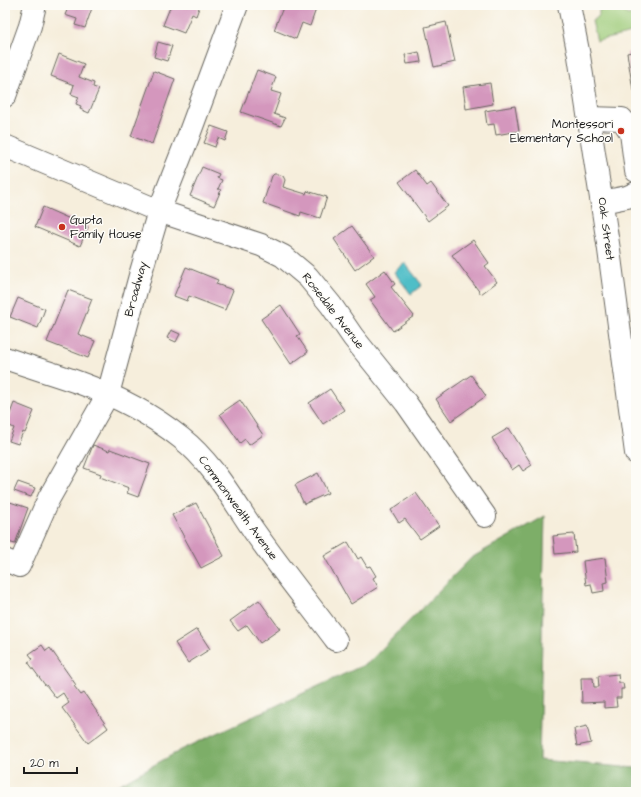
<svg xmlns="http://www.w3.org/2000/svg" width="641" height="797" font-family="'Architects Daughter',sans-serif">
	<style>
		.green { fill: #9cca77; stroke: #5c734a }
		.forest { fill: #7dae68; stroke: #4c6542 }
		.water { fill: #50bec7; stroke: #366d72 }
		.building { fill: #d497bd }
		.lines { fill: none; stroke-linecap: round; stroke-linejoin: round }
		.minor-casing { stroke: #68665f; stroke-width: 24 }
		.minor { stroke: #fff; stroke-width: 22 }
		.poi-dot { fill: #c8321e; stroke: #fdfcf7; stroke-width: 1.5 }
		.labels { text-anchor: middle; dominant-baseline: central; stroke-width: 3; stroke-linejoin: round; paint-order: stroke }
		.poi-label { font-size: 12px; fill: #1c1c1c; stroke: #fdfcf7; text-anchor: end }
		.street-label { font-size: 12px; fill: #1c1c1c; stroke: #fdfcf7 }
	</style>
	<rect width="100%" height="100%" fill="#fdfcf7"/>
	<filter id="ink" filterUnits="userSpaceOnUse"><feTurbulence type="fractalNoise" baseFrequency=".025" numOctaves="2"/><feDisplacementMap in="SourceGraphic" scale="8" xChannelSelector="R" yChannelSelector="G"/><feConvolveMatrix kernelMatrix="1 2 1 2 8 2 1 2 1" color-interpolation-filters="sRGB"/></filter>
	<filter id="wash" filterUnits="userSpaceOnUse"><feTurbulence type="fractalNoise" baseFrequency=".012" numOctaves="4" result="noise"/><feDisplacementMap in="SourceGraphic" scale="16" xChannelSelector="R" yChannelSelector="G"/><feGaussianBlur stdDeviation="0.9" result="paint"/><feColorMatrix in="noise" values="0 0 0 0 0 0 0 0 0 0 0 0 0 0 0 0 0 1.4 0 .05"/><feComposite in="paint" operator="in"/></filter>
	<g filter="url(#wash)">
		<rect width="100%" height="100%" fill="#f6eedc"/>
		<!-- green -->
		<polygon class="green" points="614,5 616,5 628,15 636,12 636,32 597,41 592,21 599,16 599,10"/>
		<!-- forest -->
		<polygon class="forest" points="545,516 539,760 636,768 636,792 105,792 181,750 368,663 471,558"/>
		<!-- water -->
		<polygon class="water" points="405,263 422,285 411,294 394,272"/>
		<g id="blocks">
			<!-- building -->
			<g class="building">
				<polygon points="66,5 93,5 85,28 75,25 77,19 65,15 68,8 66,7"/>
				<polygon points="171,5 200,5 196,16 192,14 184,33 163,25"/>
				<polygon points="284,5 308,5 316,9 310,26 302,23 296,39 274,30"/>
				<polygon points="446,22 455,62 434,67 425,27"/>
				<polygon points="158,42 172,46 167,61 154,57"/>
				<polygon points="636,51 636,90 633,90 627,53"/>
				<polygon points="419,52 421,62 407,64 405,55"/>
				<polygon points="59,54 84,64 79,77 94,83 93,87 99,89 89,113 80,109 81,106 76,104 79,97 71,94 74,85 51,76"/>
				<polygon points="257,70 276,77 271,91 281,94 274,114 285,118 281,126 241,112"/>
				<polygon points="154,71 175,79 152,144 131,136"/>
				<polygon points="490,83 493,104 466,109 463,87"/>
				<polygon points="515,106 519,131 496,135 494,124 487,125 485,111"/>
				<polygon points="211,126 228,132 225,141 218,138 215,147 204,143"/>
				<polygon points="202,167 219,174 217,178 222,180 218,189 221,190 214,206 190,196"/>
				<polygon points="415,170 427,186 431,183 448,206 428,221 399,182"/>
				<polygon points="274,174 278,174 283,176 285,180 283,187 306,194 307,191 327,197 320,218 301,212 300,216 263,203 272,176"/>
				<polygon points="43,207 88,227 80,246 35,227"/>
				<polygon points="352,226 374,256 355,270 334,239"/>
				<polygon points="473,240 489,263 485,266 497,282 481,294 452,255"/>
				<polygon points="186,267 218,280 216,284 233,290 225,310 189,296 187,301 174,296"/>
				<polygon points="385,270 395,284 391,287 414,316 393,331 370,300 375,297 366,284"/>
				<polygon points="68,290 92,299 78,334 95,341 88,358 47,342"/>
				<polygon points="18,298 45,309 38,328 10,317"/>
				<polygon points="281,305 300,334 297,336 308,352 291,364 261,319"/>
				<polygon points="171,330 180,334 176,342 167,338"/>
				<polygon points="471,375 486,396 451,421 436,399"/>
				<polygon points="330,389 344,410 323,424 309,403"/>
				<polygon points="240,400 263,435 249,445 245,439 240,443 220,414"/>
				<polygon points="14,403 34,411 25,433 23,432 18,444 9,441 14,428 6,424"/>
				<polygon points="509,428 532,465 523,471 519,465 512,470 492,438"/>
				<polygon points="93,445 109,451 110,449 150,464 138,497 127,493 129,488 100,477 101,474 84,468"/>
				<polygon points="318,473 328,493 304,504 295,485"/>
				<polygon points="18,482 35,488 31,497 14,491"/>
				<polygon points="416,493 439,526 420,539 405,519 399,523 391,510"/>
				<polygon points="10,502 28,508 15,544 5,541 5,516"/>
				<polygon points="196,503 224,556 201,568 172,515"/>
				<polygon points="574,534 576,552 555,554 553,536"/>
				<polygon points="348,542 358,559 361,557 367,567 370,566 376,576 373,578 378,587 351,604 324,556"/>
				<polygon points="605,558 608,582 603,583 604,591 593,593 591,584 586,585 583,561"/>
				<polygon points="259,600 280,629 260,643 247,625 238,631 230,621"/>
				<polygon points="197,629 210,649 188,663 175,643"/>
				<polygon points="42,645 46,651 50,648 76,685 74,686 81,695 84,693 108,728 88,743 62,708 69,703 63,693 56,698 46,685 45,685 28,662 33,659 29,654"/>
				<polygon points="618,674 619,683 623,683 624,689 621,689 621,698 616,698 617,707 604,708 604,702 582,703 581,678 593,678 594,687 599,687 598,676"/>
				<polygon points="587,726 591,743 577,746 574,729"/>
			</g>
		</g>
	</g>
	<g filter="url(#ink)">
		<use href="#blocks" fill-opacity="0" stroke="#68665f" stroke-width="1"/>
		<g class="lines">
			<!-- minor casing -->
			<g class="minor-casing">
				<g id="minor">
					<polyline points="569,5 579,56 609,250 636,453"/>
					<polyline points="5,96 30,26 35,5"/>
					<polyline points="589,118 622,119 631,133 636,171"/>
					<polyline points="5,146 159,211 261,245 283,256 308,277 331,305 353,337 406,403 485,516"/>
					<polyline points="602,202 627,197 636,193"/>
					<path d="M5,358C30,367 55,374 80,383C116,396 151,414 181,438C211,461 233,500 254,531C280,568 309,604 336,640"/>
					<polyline points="5,560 19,566 49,498 108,394 141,272 159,211 187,140 237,5"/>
				</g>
			</g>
			<!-- minor -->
			<use href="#minor" class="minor"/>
		</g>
	</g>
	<!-- markers -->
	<g class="poi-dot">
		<circle cx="621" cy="131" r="4"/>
		<circle cx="62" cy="227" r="4"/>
	</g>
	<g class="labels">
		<!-- poi labels -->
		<g class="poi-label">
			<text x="613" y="124">Montessori<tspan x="613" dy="14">Elementary School</tspan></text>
			<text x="70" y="220" text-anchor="start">Gupta<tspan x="70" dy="14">Family House</tspan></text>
		</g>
		<!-- street labels -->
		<g class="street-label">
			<text transform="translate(606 229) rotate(82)">Oak Street</text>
			<text transform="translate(136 289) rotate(-75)">Broadway</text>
			<text transform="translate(333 311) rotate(52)">Rosedale Avenue</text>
			<text transform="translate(238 508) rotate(54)">Commonwealth Avenue</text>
		</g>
	</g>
	<!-- margin -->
	<rect width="641" height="797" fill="none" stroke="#fdfcf7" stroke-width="20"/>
	<!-- scale -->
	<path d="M24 767v6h53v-6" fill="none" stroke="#1c1c1c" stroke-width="2"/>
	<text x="30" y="767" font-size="12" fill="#1c1c1c" stroke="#fdfcf7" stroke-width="3" paint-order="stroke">20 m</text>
</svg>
